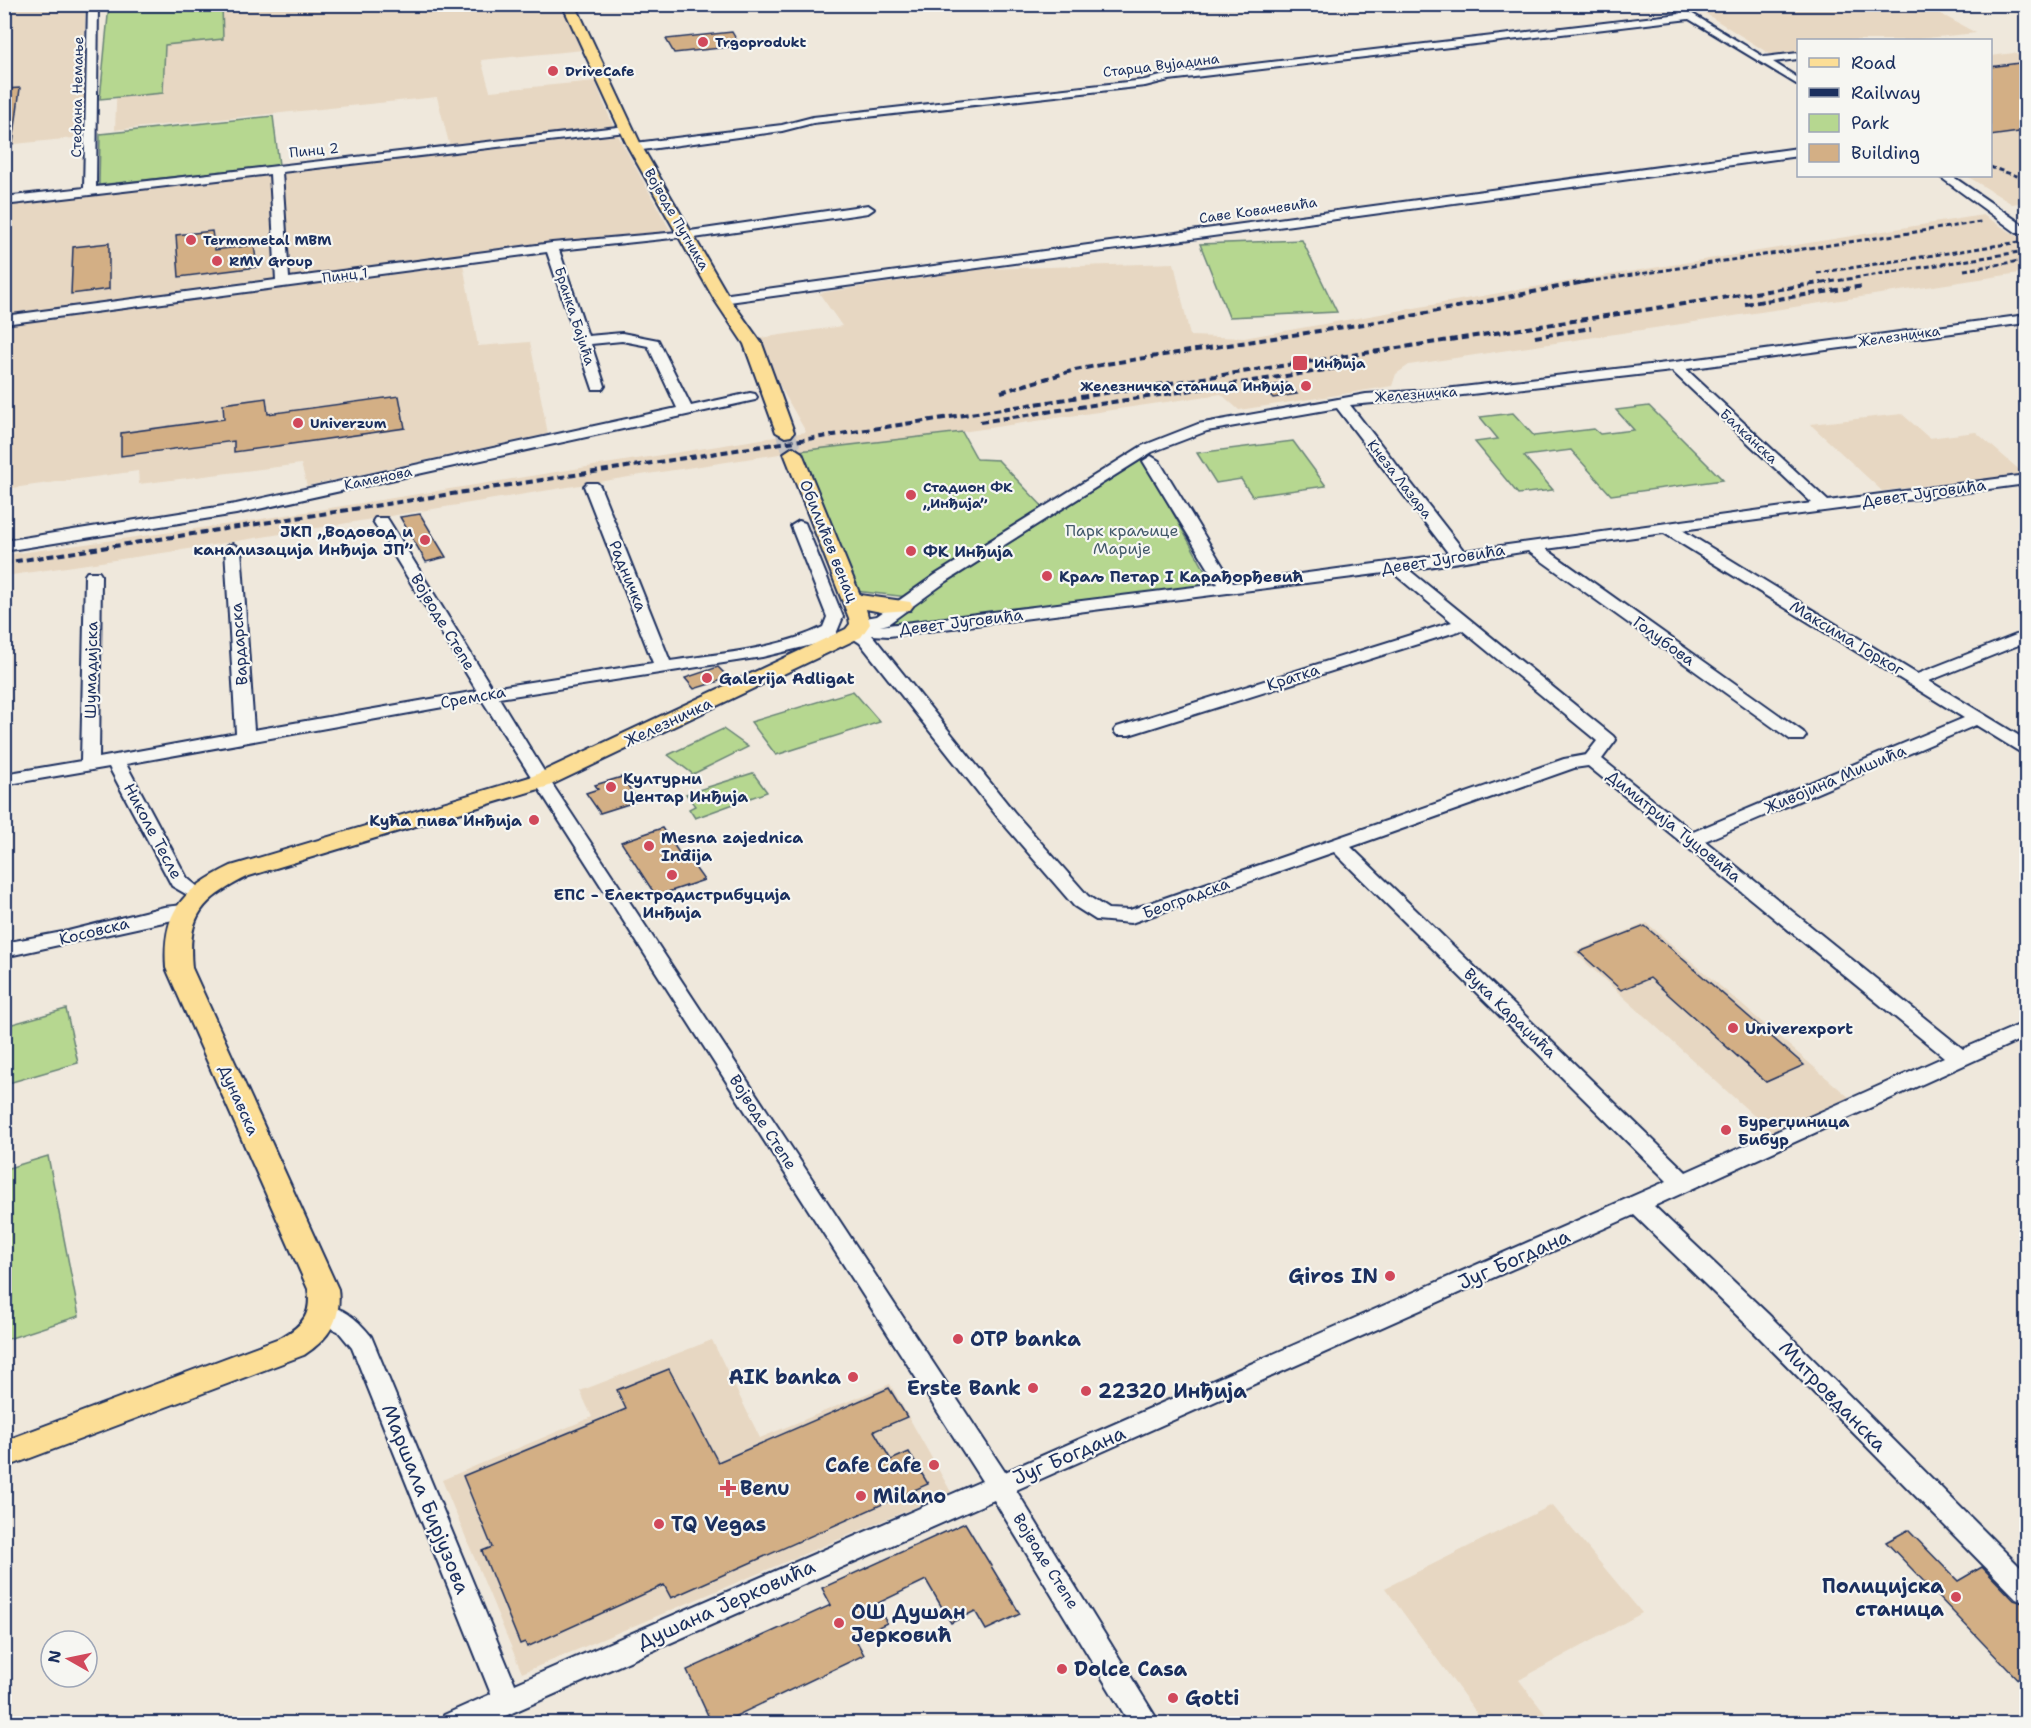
<svg xmlns="http://www.w3.org/2000/svg" width="2031" height="1728" font-family="'Shantell Sans',sans-serif">
	<style>
		.built { fill: #e7d7c2 }
		.green { fill: #b6d790; stroke: #688377; stroke-width: 1.5 }
		.building { fill: #d3af85; stroke: #1b2f5e; stroke-width: 1.5 }
		.lines { fill: none; stroke-linecap: round; stroke-linejoin: round }
		.major-tunnel { stroke: #c5c3c3; stroke-width: 19; stroke-dasharray: 19 9; stroke-linecap: butt }
		.minor-casing { stroke: #1b2f5e; stroke-width: 4 }
		.major-casing { stroke: #1b2f5e; stroke-width: 4 }
		.minor { fill: #f6f6f2; fill-rule: evenodd }
		.major { fill: #fcde96; fill-rule: evenodd }
		.rail-far1 { stroke: #1b2f5e; stroke-width: 3; stroke-dasharray: 5 3; stroke-linecap: butt }
		.rail { stroke: #1b2f5e; stroke-width: 4; stroke-dasharray: 7 4; stroke-linecap: butt }
		.poi-dot { fill: #d1495b; stroke: #f6f6f2; stroke-width: 2 }
		.labels { text-anchor: middle; dominant-baseline: central; stroke-width: 4.5; stroke-linejoin: round; paint-order: stroke }
		.far-poi-label { font-size: 14px; font-weight: bold; fill: #1b2f5e; stroke: #f6f6f2; text-anchor: start }
		.far-street-label { font-size: 14px; fill: #1b2f5e; stroke: #f6f6f2 }
		.street-label { font-size: 16px; fill: #1b2f5e; stroke: #f6f6f2 }
		.park-label { font-size: 16px; fill: #42596a; stroke: #f6f6f2 }
		.poi-label { font-size: 16px; font-weight: bold; fill: #1b2f5e; stroke: #f6f6f2; text-anchor: start }
		.near-street-label { font-size: 20px; fill: #1b2f5e; stroke: #f6f6f2 }
		.near-poi-label { font-size: 20px; font-weight: bold; fill: #1b2f5e; stroke: #f6f6f2; text-anchor: start }
	</style>
	<rect width="100%" height="100%" fill="#efe8dc"/>
	<filter id="ink" filterUnits="userSpaceOnUse"><feTurbulence type="fractalNoise" baseFrequency=".0167" numOctaves="2"/><feDisplacementMap in="SourceGraphic" scale="12" xChannelSelector="R" yChannelSelector="G"/><feConvolveMatrix kernelMatrix="1 2 1 2 8 2 1 2 1" color-interpolation-filters="sRGB"/></filter>
	<g filter="url(#ink)">
		<!-- built -->
		<g class="built">
			<polygon points="422,4 424,11 501,5 564,4 583,50 481,60 490,91 595,81 614,128 670,230 463,264 478,346 530,342 548,434 307,486 301,464 139,484 138,471 5,489 4,198 450,147 437,97 115,130 120,5"/>
			<polygon points="4,5 85,5 84,137 5,145"/>
			<polygon points="1692,5 1924,5 1976,33 1908,40 1798,40 1798,53 1773,56"/>
			<polygon points="2014,53 2026,60 2026,202 2012,204 1967,176 1990,176 1991,56"/>
			<polygon points="1983,215 2020,238 2026,237 2026,272 1409,365 1396,374 1392,386 1331,396 1239,410 1221,394 962,432 799,451 641,475 176,551 5,576 5,555 230,524 806,432 753,339 842,326 819,293 982,269 1174,263 1190,336 1244,338 1522,289"/>
			<polygon points="1902,414 1929,438 1976,432 2024,474 1882,491 1810,424"/>
			<polygon points="1647,923 1851,1099 1774,1134 1574,952"/>
			<polygon points="712,1340 760,1438 890,1384 951,1492 522,1673 442,1480 592,1417 580,1391"/>
			<polygon points="1552,1505 1642,1613 1519,1680 1552,1723 1484,1723 1385,1588"/>
		</g>
		<!-- green -->
		<g class="green">
			<polygon points="109,5 225,5 222,5 223,39 165,45 163,93 100,99"/>
			<polygon points="273,116 279,165 99,185 100,134"/>
			<polygon points="1302,240 1337,312 1229,317 1200,244"/>
			<polygon points="1649,406 1723,480 1611,495 1571,450 1524,456 1553,490 1518,494 1475,442 1498,439 1480,417 1513,413 1534,436 1594,429 1600,434 1634,430 1616,410"/>
			<polygon points="962,432 977,459 998,460 1047,511 908,597 855,591 799,451"/>
			<polygon points="1293,441 1326,486 1252,496 1241,479 1216,483 1197,453"/>
			<polygon points="1143,459 1213,585 876,627"/>
			<polygon points="853,691 880,722 776,755 751,722"/>
			<polygon points="723,729 748,747 693,774 668,755"/>
			<polygon points="753,773 767,792 695,818 689,809 695,806 686,794"/>
			<polygon points="66,1009 78,1063 5,1084 5,1026"/>
			<polygon points="48,1156 79,1316 5,1340 5,1169"/>
		</g>
		<!-- building -->
		<g class="building">
			<polygon points="732,32 740,46 674,53 666,39"/>
			<polygon points="2026,62 2026,131 1990,136 1990,67"/>
			<polygon points="20,88 13,144 4,143 4,89"/>
			<polygon points="212,231 215,250 254,245 257,267 179,277 176,235"/>
			<polygon points="109,243 109,289 71,294 73,247"/>
			<polygon points="1286,383 1297,394 1273,398 1263,387"/>
			<polygon points="399,396 405,428 234,452 234,441 121,456 121,433 224,419 223,404 266,398 268,414"/>
			<polygon points="420,514 446,557 426,562 400,517"/>
			<polygon points="718,667 729,678 694,689 685,678"/>
			<polygon points="622,777 638,801 600,813 586,793 598,789 595,785"/>
			<polygon points="662,828 682,857 686,855 704,880 656,896 621,842"/>
			<polygon points="1645,926 1804,1065 1766,1082 1650,978 1621,990 1579,952"/>
			<polygon points="669,1369 718,1462 889,1388 907,1417 874,1431 891,1460 909,1452 928,1484 671,1598 664,1585 527,1647 525,1642 520,1644 482,1551 492,1547 463,1476 626,1409 617,1390"/>
			<polygon points="965,1523 1020,1614 986,1630 975,1611 951,1623 926,1580 876,1604 887,1623 855,1638 864,1655 719,1724 712,1724 687,1670 831,1605 822,1588"/>
			<polygon points="1908,1530 1958,1581 1982,1567 2014,1600 2026,1604 2026,1688 1886,1542"/>
		</g>
		<g class="lines">
			<!-- major-tunnel -->
			<polyline class="major-tunnel" points="785,432 793,453"/>
			<!-- minor casing -->
			<g class="minor-casing">
				<g id="minor">
					<polygon points="88,4 98,4 96,187 626,126 632,129 626,132 282,172 289,278 552,243 690,231 868,205 874,209 868,213 687,239 682,237 559,250 588,336 622,333 658,340 691,406 750,393 755,394 757,397 755,400 236,514 4,551 4,541 236,504 677,408 648,346 622,341 591,344 605,386 603,389 593,389 547,252 4,324 4,316 276,280 270,174 4,205 4,197 84,188"/>
					<polygon points="1681,7 1764,57 1798,53 1798,59 1773,62 1798,78 1798,85 1689,19 1169,80 1145,86 813,123 782,131 635,151 629,147 635,143 782,125 813,117 1145,80 1169,74 1680,14 1676,10"/>
					<polygon points="1798,148 1798,156 722,303 715,299 722,295"/>
					<polygon points="1939,176 1952,176 2026,227 2026,233 2017,233"/>
					<path d="M2026,315V323L1686,369L1828,501L2026,475V484L1682,530L1917,674L2026,631V642L1929,681L2026,740V753L2020,752L1976,725L1705,841L1963,1049L2026,1022V1037L1654,1206L1768,1314L2026,1573V1602L2016,1598L1750,1328L1634,1215L1016,1490L1160,1724H1130L994,1500L487,1724H440L444,1715L491,1694L352,1348L338,1331L316,1322L313,1315L316,1308C339,1301 358,1320 371,1336L515,1684L982,1481L482,700L126,764L187,878L208,895L205,899L198,901L172,886L109,767L4,785V774L81,761L85,575L87,572H99L101,575L99,758L236,733L225,549L227,546L233,544L241,549L254,730L477,691L373,521L375,518H387L389,521L492,688L653,663L584,486L587,483H597L600,486L670,661C721,653 776,650 823,627L827,617L791,526L799,521L805,523L843,617L836,634L816,644L762,657L499,698L550,781L1005,1472L1667,1181L1334,852L1131,923L1096,920L1074,906L1000,820L860,643L845,633L848,629L857,628L852,624L854,620L877,616L935,575L1142,446L1198,424L1366,394L1445,389L1675,362ZM1672,371L1812,503L1464,551L1350,405L1445,397ZM1337,408L1449,554L1233,583L1159,461L1151,456L1143,461L1218,584L880,626L888,624L947,581L1152,452L1207,431ZM1664,533L1964,718L1693,832L1602,759L1616,740L1613,736L1409,570L1528,551L1791,740H1803L1806,736L1803,732L1546,549ZM1392,572L1452,622L1117,727L1114,731L1117,735H1129L1462,630L1597,741L1586,755L1564,759L1130,910L1108,909L1088,896L1014,812L872,635L889,636ZM1588,766L1944,1057L1686,1172L1351,847L1574,768Z"/>
					<polygon points="184,905 191,906 194,911 191,916 4,957 4,943 68,931 164,907"/>
				</g>
			</g>
			<!-- major casing -->
			<g class="major-casing">
				<g id="major">
					<polygon points="562,4 575,4 642,147 730,299 762,344 794,432 791,436 785,437 776,432 744,344 714,299 628,147"/>
					<path d="M793,447L802,453L860,595L910,602L913,606L910,610L881,612L866,609L870,624L861,637L549,786L249,876C202,900 187,914 192,968L338,1289C342,1319 329,1339 304,1355L4,1468V1441L282,1337C303,1325 312,1314 308,1289L166,968C162,911 182,890 231,866L533,776L846,629L850,624L849,618L784,453Z"/>
				</g>
			</g>
			<!-- minor -->
			<use href="#minor" class="minor"/>
			<!-- major -->
			<use href="#major" class="major"/>
			<!-- rail-far1 -->
			<g class="rail-far1">
				<polyline points="1990,167 2026,179"/>
				<polyline points="1964,270 2026,260"/>
				<polyline points="1817,273 2026,241"/>
				<polyline points="1580,283 1981,222"/>
				<polyline points="1823,283 2026,251"/>
			</g>
			<!-- rail -->
			<g class="rail">
				<polyline points="1745,304 1864,286"/>
				<polyline points="1535,337 1591,328"/>
				<polyline points="1001,392 1075,370 1106,364 1396,319 1589,281"/>
				<polyline points="980,422 1339,368"/>
				<polyline points="4,563 1832,281"/>
			</g>
		</g>
	</g>
	<!-- markers -->
	<g class="poi-dot">
		<circle cx="703" cy="42" r="6"/>
		<circle cx="553" cy="71" r="6"/>
		<circle cx="191" cy="240" r="6"/>
		<circle cx="217" cy="261" r="6"/>
		<rect x="1292" y="355" width="16" height="16" rx="3"/>
		<circle cx="1306" cy="386" r="6"/>
		<circle cx="298" cy="423" r="6"/>
		<circle cx="911" cy="495" r="6"/>
		<circle cx="425" cy="540" r="6"/>
		<circle cx="911" cy="551" r="6"/>
		<circle cx="1047" cy="576" r="6"/>
		<circle cx="707" cy="678" r="6"/>
		<circle cx="611" cy="787" r="6"/>
		<circle cx="534" cy="820" r="6"/>
		<circle cx="649" cy="846" r="6"/>
		<circle cx="672" cy="875" r="6"/>
		<circle cx="1733" cy="1028" r="6"/>
		<circle cx="1726" cy="1130" r="6"/>
		<circle cx="1390" cy="1276" r="6"/>
		<circle cx="958" cy="1339" r="6"/>
		<circle cx="853" cy="1377" r="6"/>
		<circle cx="1033" cy="1388" r="6"/>
		<circle cx="1086" cy="1391" r="6"/>
		<circle cx="934" cy="1465" r="6"/>
		<path d="M725 1479h6v6h6v6h-6v6h-6v-6h-6v-6h6z"/>
		<circle cx="861" cy="1496" r="6"/>
		<circle cx="659" cy="1524" r="6"/>
		<circle cx="1956" cy="1597" r="6"/>
		<circle cx="839" cy="1623" r="6"/>
		<circle cx="1062" cy="1669" r="6"/>
		<circle cx="1173" cy="1698" r="6"/>
	</g>
	<g class="labels">
		<!-- far-poi labels -->
		<g class="far-poi-label">
			<text x="715" y="42">Trgoprodukt</text>
			<text x="565" y="71">DriveCafe</text>
			<text x="203" y="240">Termometal MBM</text>
			<text x="229" y="261">RMV Group</text>
			<text x="1314" y="363">Инђија</text>
			<text x="1294" y="386" text-anchor="end">Железничка станица Инђија</text>
			<text x="310" y="423">Univerzum</text>
			<text x="923" y="487">Стадион ФК<tspan x="923" dy="16">„Инђија”</tspan></text>
		</g>
		<!-- far-street labels -->
		<g class="far-street-label">
			<text transform="translate(1161 65) rotate(-7)">Старца Вујадина</text>
			<text transform="translate(77 97) rotate(-89)">Стефана Немање</text>
			<text transform="translate(314 150) rotate(-6)">Пинц 2</text>
			<text transform="translate(1258 210) rotate(-8)">Саве Ковачевића</text>
			<text transform="translate(677 219) rotate(60)">Војводе Путника</text>
			<text transform="translate(345 275) rotate(-7)">Пинц 1</text>
			<text transform="translate(575 316) rotate(72)">Бранка Бајића</text>
			<text transform="translate(1899 336) rotate(-8)">Железничка</text>
			<text transform="translate(1416 394) rotate(-4)">Железничка</text>
			<text transform="translate(1749 436) rotate(43)">Балканска</text>
			<text transform="translate(378 478) rotate(-12)">Каменова</text>
			<text transform="translate(1400 479) rotate(52)">Кнеза Лазара</text>
		</g>
		<!-- street labels -->
		<g class="street-label">
			<text transform="translate(1924 493) rotate(-8)">Девет Југовића</text>
			<text transform="translate(829 541) rotate(68)">Обилићев венац</text>
			<text transform="translate(1443 559) rotate(-9)">Девет Југовића</text>
			<text transform="translate(628 576) rotate(68)">Радничка</text>
			<text transform="translate(443 622) rotate(59)">Војводе Степе</text>
			<text transform="translate(961 622) rotate(-7)">Девет Југовића</text>
			<text transform="translate(1847 638) rotate(31)">Максима Горког</text>
			<text transform="translate(1664 641) rotate(36)">Голубова</text>
			<text transform="translate(239 644) rotate(-94)">Вардарска</text>
			<text transform="translate(91 670) rotate(-89)">Шумадијска</text>
			<text transform="translate(1293 677) rotate(-18)">Кратка</text>
			<text transform="translate(473 697) rotate(-10)">Сремска</text>
			<text transform="translate(668 722) rotate(-25)">Железничка</text>
			<text transform="translate(1835 779) rotate(-23)">Живојина Мишића</text>
			<text transform="translate(1674 826) rotate(39)">Димитрија Туцовића</text>
			<text transform="translate(153 831) rotate(62)">Николе Тесле</text>
			<text transform="translate(1186 898) rotate(-20)">Београдска</text>
			<text transform="translate(94 931) rotate(-14)">Косовска</text>
			<text transform="translate(1510 1013) rotate(44)">Вука Караџића</text>
			<text transform="translate(239 1100) rotate(66)">Дунавска</text>
			<text transform="translate(763 1122) rotate(57)">Војводе Степе</text>
			<text transform="translate(1046 1561) rotate(58)">Војводе Степе</text>
		</g>
		<!-- park labels -->
		<g class="park-label">
			<text x="1122" y="530">Парк краљице<tspan x="1122" dy="18">Марије</tspan></text>
		</g>
		<!-- poi labels -->
		<g class="poi-label">
			<text x="413" y="531" text-anchor="end">ЈКП „Водовод и<tspan x="413" dy="18">канализација Инђија ЈП”</tspan></text>
			<text x="923" y="551">ФК Инђија</text>
			<text x="1059" y="576">Краљ Петар I Карађорђевић</text>
			<text x="719" y="678">Galerija Adligat</text>
			<text x="623" y="778">Културни<tspan x="623" dy="18">Центар Инђија</tspan></text>
			<text x="522" y="820" text-anchor="end">Кућа пива Инђија</text>
			<text x="661" y="837">Mesna zajednica<tspan x="661" dy="18">Inđija</tspan></text>
			<text x="672" y="894" text-anchor="middle">ЕПС - Електродистрибуција<tspan x="672" dy="18">Инђија</tspan></text>
			<text x="1745" y="1028">Univerexport</text>
			<text x="1738" y="1121">Бурегџиница<tspan x="1738" dy="18">Бибур</tspan></text>
		</g>
		<!-- near-street labels -->
		<g class="near-street-label">
			<text transform="translate(1514 1259) rotate(-24)">Југ Богдана</text>
			<text transform="translate(1833 1396) rotate(46)">Митровданска</text>
			<text transform="translate(1069 1455) rotate(-23)">Југ Богдана</text>
			<text transform="translate(426 1499) rotate(68)">Маршала Бирјузова</text>
			<text transform="translate(726 1604) rotate(-24)">Душана Јерковића</text>
		</g>
		<!-- near-poi labels -->
		<g class="near-poi-label">
			<text x="1378" y="1276" text-anchor="end">Giros IN</text>
			<text x="970" y="1339">OTP banka</text>
			<text x="841" y="1377" text-anchor="end">AIK banka</text>
			<text x="1021" y="1388" text-anchor="end">Erste Bank</text>
			<text x="1098" y="1391">22320 Инђија</text>
			<text x="922" y="1465" text-anchor="end">Cafe Cafe</text>
			<text x="740" y="1488">Benu</text>
			<text x="873" y="1496">Milano</text>
			<text x="671" y="1524">TQ Vegas</text>
			<text x="1944" y="1586" text-anchor="end">Полицијска<tspan x="1944" dy="23">станица</tspan></text>
			<text x="851" y="1612">ОШ Душан<tspan x="851" dy="23">Јерковић</tspan></text>
			<text x="1074" y="1669">Dolce Casa</text>
			<text x="1185" y="1698">Gotti</text>
		</g>
	</g>
	<!-- margin -->
	<rect width="2031" height="1728" fill="none" stroke="#f6f6f2" stroke-width="24"/>
	<rect x="12" y="12" width="2007" height="1704" fill="none" stroke="#1b2f5e" stroke-width="2" filter="url(#ink)"/>
	<!-- legend -->
	<rect x="1797" y="39" width="195" height="138" fill="#f6f6f2" stroke="#9ea6b7" stroke-width="1.5"/>
	<rect x="1809" y="58" width="30" height="9" fill="#fcde96" stroke="#9ea6b7" stroke-width="1.5"/>
	<text x="1851" y="69" font-size="18" fill="#1b2f5e">Road</text>
	<rect x="1809" y="88" width="30" height="9" fill="#1b2f5e" stroke="#9ea6b7" stroke-width="1.5"/>
	<text x="1851" y="99" font-size="18" fill="#1b2f5e">Railway</text>
	<rect x="1809" y="114" width="30" height="18" fill="#b6d790" stroke="#9ea6b7" stroke-width="1.5"/>
	<text x="1851" y="129" font-size="18" fill="#1b2f5e">Park</text>
	<rect x="1809" y="144" width="30" height="18" fill="#d3af85" stroke="#9ea6b7" stroke-width="1.5"/>
	<text x="1851" y="159" font-size="18" fill="#1b2f5e">Building</text>
	<!-- north arrow -->
	<g transform="translate(69 1659) rotate(279)"><circle r="28" fill="#f6f6f2" stroke="#9ea6b7" stroke-width="1.5"/>
	<path d="M0-4.5L10 22L0 15L-10 22Z" fill="#d1495b"/>
	<text y="-9" font-size="16" font-weight="bold" text-anchor="middle" fill="#1b2f5e">N</text>
	</g>
</svg>
